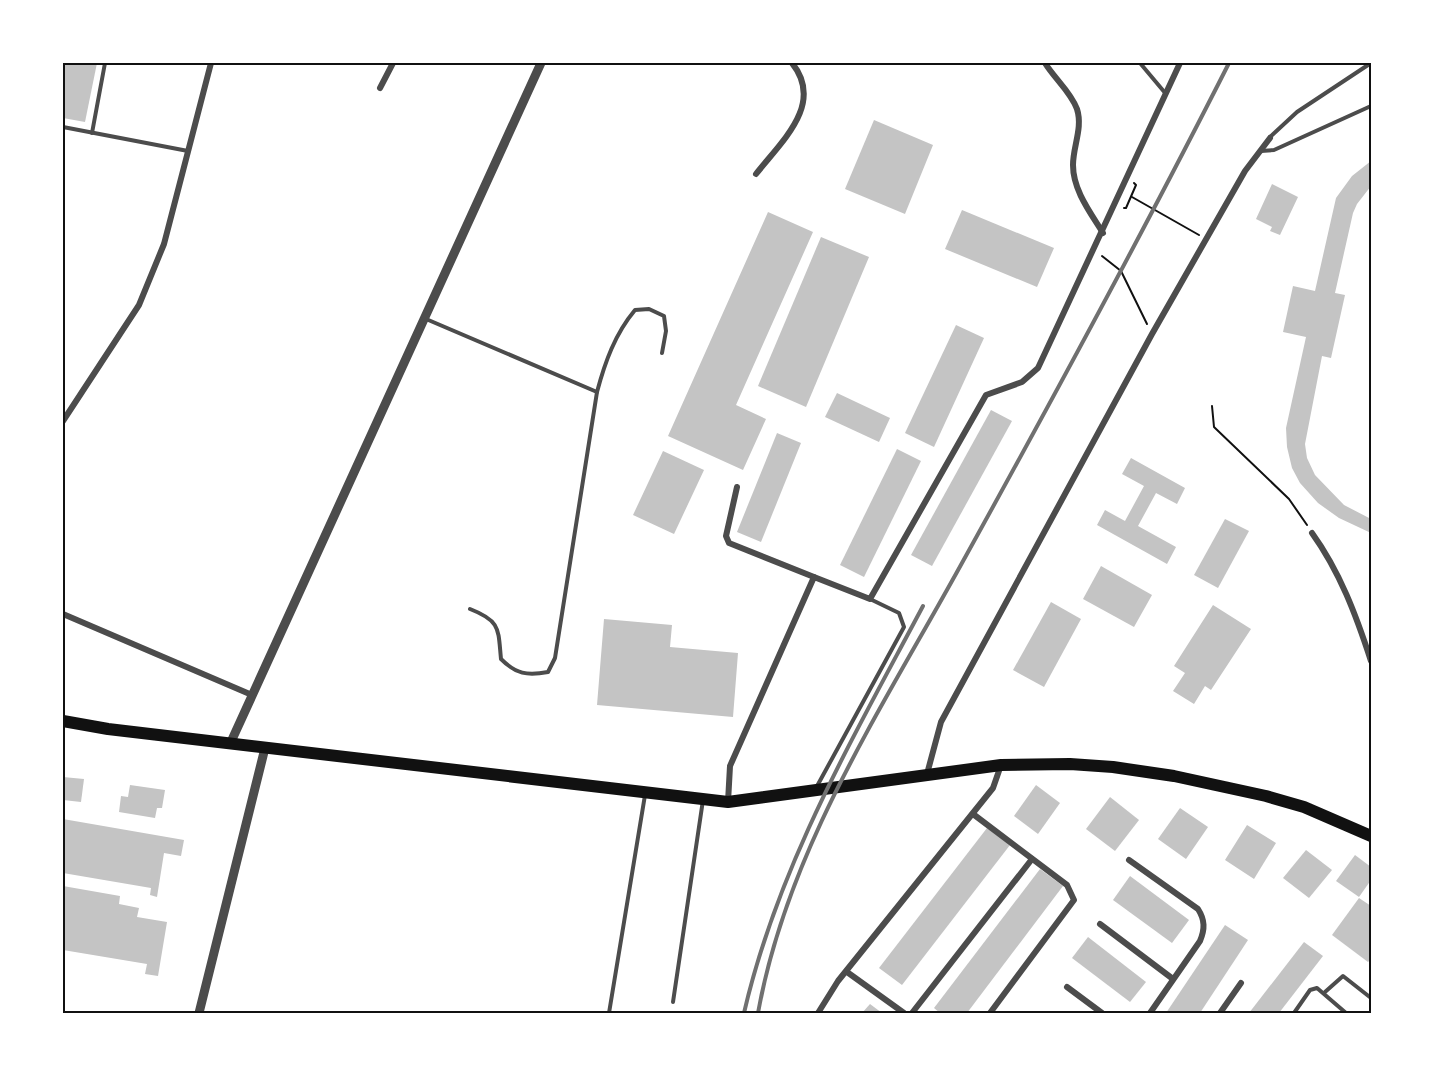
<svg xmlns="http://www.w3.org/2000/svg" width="1434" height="1076" font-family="'Source Serif 4',serif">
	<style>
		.building { fill: #c4c4c4 }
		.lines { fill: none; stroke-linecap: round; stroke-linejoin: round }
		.path { stroke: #111; stroke-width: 2 }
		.service { stroke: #4c4c4c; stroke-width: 4 }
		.minor { stroke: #4c4c4c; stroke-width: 6 }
		.tertiary { stroke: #4c4c4c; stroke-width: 9 }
		.primary { stroke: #111; stroke-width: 12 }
		.rail { stroke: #707070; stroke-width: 4 }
		.neatline { fill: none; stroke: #111; stroke-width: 2 }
	</style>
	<rect width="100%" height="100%" fill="#fff"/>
	<!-- building -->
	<g class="building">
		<polygon points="63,63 97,63 85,122 63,118"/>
		<polygon points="874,120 933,145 905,214 845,189"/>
		<polygon points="1371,161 1371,186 1357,204 1353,213 1335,293 1345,295 1331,358 1322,356 1305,444 1307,458 1315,475 1344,505 1371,519 1371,533 1339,518 1318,503 1300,483 1292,468 1287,447 1286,428 1306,337 1283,332 1293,286 1315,291 1336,198 1352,176"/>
		<polygon points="1272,184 1298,197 1280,235 1270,231 1272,227 1256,219"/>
		<polygon points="962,210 1054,248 1037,287 945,249"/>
		<polygon points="768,212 813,232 736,405 766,419 743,470 668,436"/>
		<polygon points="821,237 869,257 806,407 758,386"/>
		<polygon points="956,325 984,338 934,447 905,433"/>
		<polygon points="837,393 890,418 879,442 825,417"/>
		<polygon points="991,410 1012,421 932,566 911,555"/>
		<polygon points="777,433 801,443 761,542 737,532"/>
		<polygon points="897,449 921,461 864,577 840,565"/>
		<polygon points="663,451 704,470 674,534 633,515"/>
		<polygon points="1131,458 1185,488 1177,504 1156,493 1138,526 1176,547 1167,564 1097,525 1105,510 1125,521 1144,486 1122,474"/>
		<polygon points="1225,519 1249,531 1218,588 1194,575"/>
		<polygon points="1101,566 1152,595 1134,627 1083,599"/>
		<polygon points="1051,602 1081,619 1044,687 1013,670"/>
		<polygon points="1213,605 1251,629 1211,690 1205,686 1194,704 1173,691 1185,673 1174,666"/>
		<polygon points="604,619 672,625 670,647 738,653 733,717 597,705"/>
		<polygon points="63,777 84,779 81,802 63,800"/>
		<polygon points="130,785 165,790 162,808 157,808 155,818 119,812 121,796 128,797"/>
		<polygon points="1036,785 1060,803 1038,834 1014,816"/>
		<polygon points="1110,797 1139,820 1115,851 1086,829"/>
		<polygon points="1180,808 1208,827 1186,859 1158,839"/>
		<polygon points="63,819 184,840 181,856 164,853 157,897 150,895 151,888 63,873"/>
		<polygon points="1247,825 1276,843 1254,879 1225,860"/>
		<polygon points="987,828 1010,845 902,985 879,968"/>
		<polygon points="1306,850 1332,870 1309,898 1283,878"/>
		<polygon points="1355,855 1371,867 1371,880 1359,897 1336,881"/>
		<polygon points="1040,869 1063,886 967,1013 940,1013 934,1008"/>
		<polygon points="1130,876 1189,920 1172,943 1113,900"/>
		<polygon points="63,886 120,896 119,904 139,908 137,917 167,922 158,976 145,974 147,964 63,950"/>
		<polygon points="1359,898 1371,906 1371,959 1368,962 1332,935"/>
		<polygon points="1225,925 1248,940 1200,1013 1166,1013"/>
		<polygon points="1088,937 1146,982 1130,1002 1072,958"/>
		<polygon points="1304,942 1323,956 1279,1013 1249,1013"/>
		<polygon points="870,1004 882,1013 862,1013"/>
	</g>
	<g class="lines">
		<!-- path -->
		<g class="path">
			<polyline points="1132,197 1199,235"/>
			<polyline points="1124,208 1126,208 1136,185 1134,183"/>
			<polyline points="1102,256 1121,271 1147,324"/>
			<polyline points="1212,406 1214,427 1289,499 1307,525"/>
		</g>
		<!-- service -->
		<g class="service">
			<polyline points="1140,63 1166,94"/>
			<polyline points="63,127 188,151"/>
			<polyline points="92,133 105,63"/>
			<polyline points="1270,137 1297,112 1371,63"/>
			<polyline points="1261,151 1274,150 1371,106"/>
			<polyline points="426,319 597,392"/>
			<path d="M470,609C501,621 498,629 501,659C516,674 527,676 548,672L555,658L597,392C605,362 615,334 635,310L649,309L664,316L666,331L662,353"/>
			<polyline points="816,788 904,627 899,613 870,599"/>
			<polyline points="1325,992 1343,976 1371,998"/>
			<polyline points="673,1002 703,800"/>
			<polyline points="609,1013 645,795"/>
			<polyline points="1294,1013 1310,990 1317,988 1346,1013"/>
		</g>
		<!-- minor -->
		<g class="minor">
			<path d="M1045,63C1054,78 1071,92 1077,109C1083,128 1073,146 1073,165C1073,190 1090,212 1103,233"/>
			<polyline points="380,88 393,63"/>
			<path d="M756,174C781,142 825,104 792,63"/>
			<polyline points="63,421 139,305 164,244 211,63"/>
			<polyline points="737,487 726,536 729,543 814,577"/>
			<path d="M1312,533C1340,572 1356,615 1371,661"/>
			<polyline points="63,614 252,695"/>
			<polyline points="927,774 941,722 1152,334 1245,171 1270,138"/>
			<polyline points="728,802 730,766 814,577 870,599 986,395 1022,382 1038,368 1180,63"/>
			<polyline points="973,814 1067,885 1074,900 990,1013"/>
			<path d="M1129,860L1198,909C1205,920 1205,929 1200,941L1150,1013"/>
			<polyline points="1100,924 1173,979"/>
			<polyline points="847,972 904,1013"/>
			<polyline points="1067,987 1102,1013"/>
			<polyline points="818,1013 838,981 993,788 1001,765"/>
			<polyline points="912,1013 1032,859"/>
			<polyline points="1220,1013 1241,983"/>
		</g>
		<!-- tertiary -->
		<g class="tertiary">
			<polyline points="230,744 541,63"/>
			<polyline points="199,1013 265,748"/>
		</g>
		<!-- primary -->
		<polyline class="primary" points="63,721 108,729 728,802 1001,765 1070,764 1113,767 1174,776 1266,796 1304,807 1371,836"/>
		<!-- rail -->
		<g class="rail">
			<path d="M744,1013C778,866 853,738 923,606"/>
			<path d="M758,1013C787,852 879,713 957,572C1050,404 1142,235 1229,63"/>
		</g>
	</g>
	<!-- border -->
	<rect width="1434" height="1076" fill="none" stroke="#ffffff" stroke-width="129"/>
	<rect x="64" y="64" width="1306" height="948" class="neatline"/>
</svg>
